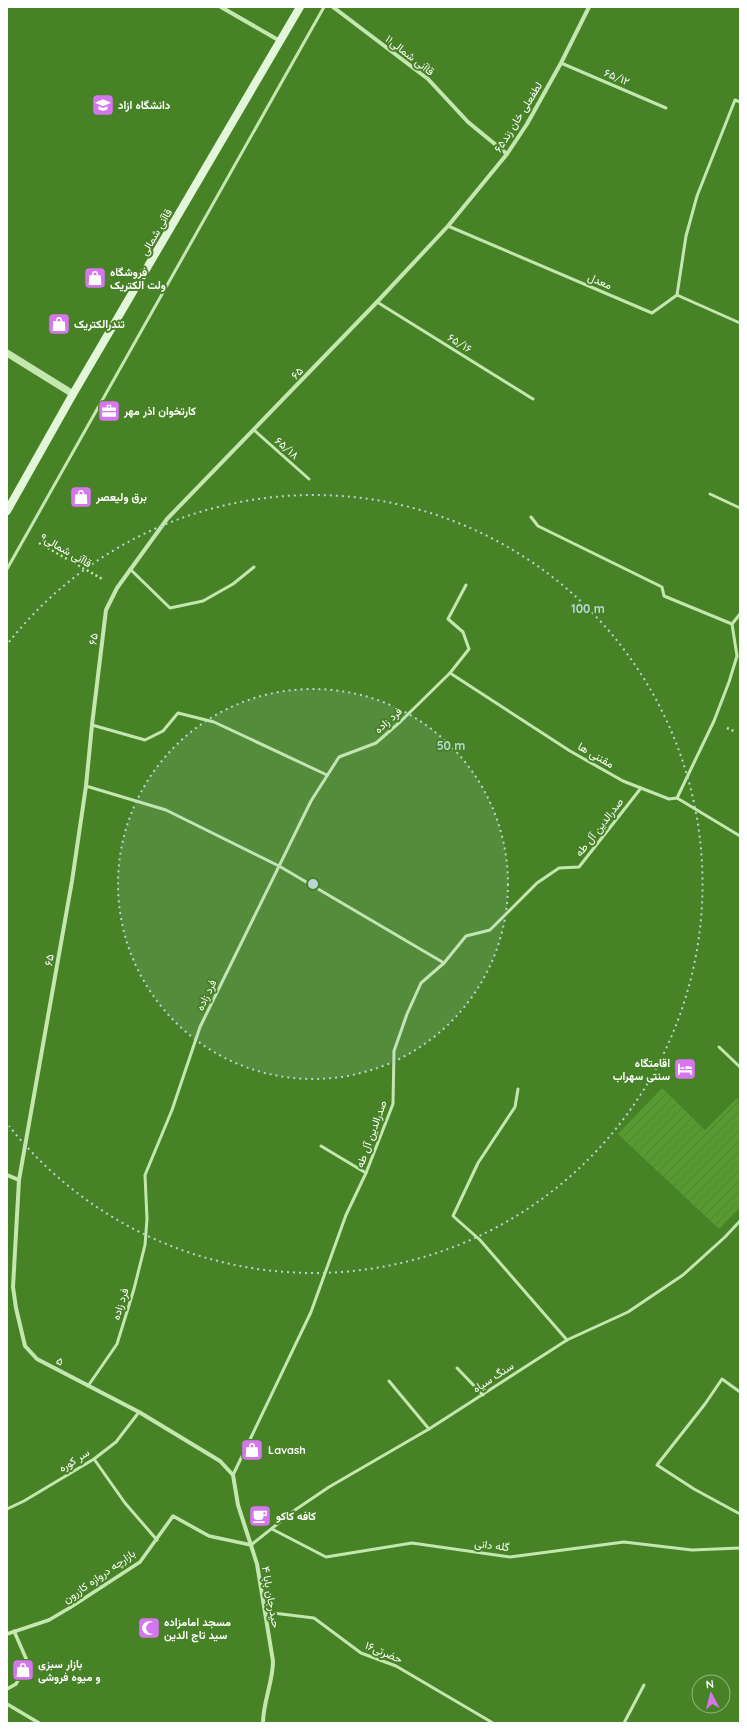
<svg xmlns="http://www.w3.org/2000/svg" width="747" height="1730" font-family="Quicksand,Vazirmatn,sans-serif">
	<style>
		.garden { fill: url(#garden-furrows) }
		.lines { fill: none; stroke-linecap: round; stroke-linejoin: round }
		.path { stroke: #c4e7b0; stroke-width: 2.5; stroke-dasharray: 2 3; stroke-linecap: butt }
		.service { stroke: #c4e7b0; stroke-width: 3 }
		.pedestrian { stroke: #c4e7b0; stroke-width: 3.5 }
		.minor { stroke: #c4e7b0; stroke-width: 4 }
		.tertiary { stroke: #c4e7b0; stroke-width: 7 }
		.secondary { stroke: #e4f6da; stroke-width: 8 }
		.ring { fill: none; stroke: #b7d6d4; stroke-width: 2; stroke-dasharray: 2 4 }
		.labels { text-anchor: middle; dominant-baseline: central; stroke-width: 4; stroke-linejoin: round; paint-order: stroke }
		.street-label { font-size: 11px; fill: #fff; stroke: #478227 }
		.poi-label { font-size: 11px; font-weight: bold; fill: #fff; stroke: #478227; text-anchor: start }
		.centre { fill: #b7d6d4; stroke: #478227; stroke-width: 2 }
		.ring-label { font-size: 12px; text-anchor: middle; font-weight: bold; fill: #b7d6d4; stroke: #478227; stroke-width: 4; stroke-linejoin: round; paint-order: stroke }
	</style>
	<defs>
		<pattern id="garden-furrows" width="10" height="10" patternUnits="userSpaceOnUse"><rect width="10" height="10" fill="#589a32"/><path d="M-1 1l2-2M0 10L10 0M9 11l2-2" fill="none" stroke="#547f3b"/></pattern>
	</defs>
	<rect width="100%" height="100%" fill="#478227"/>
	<!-- garden -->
	<polygon class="garden" points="662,1088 705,1130 737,1098 740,1101 740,1207 719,1229 618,1134"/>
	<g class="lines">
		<!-- path -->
		<g class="path">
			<polyline points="39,543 104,580"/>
			<polyline points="727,728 736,732"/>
		</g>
		<!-- service -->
		<g class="service">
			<polyline points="561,63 666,108"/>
			<polyline points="448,226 652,313 677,295"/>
			<polyline points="677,295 686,236 697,196 735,100 740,102"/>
			<polyline points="677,295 740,323"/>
			<polyline points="377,302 533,399"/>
			<polyline points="254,430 309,479"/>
			<polyline points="710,494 740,508"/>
			<polyline points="531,517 538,526 662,587 664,596 732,624 737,656 729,682 714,721 677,798"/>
			<polyline points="7,569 324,7"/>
			<polyline points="130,569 170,608 203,601 233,584 254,567"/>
			<polyline points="732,624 740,614"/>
			<polyline points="450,673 570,751 623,781 669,799 677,798 740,836"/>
			<polyline points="92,725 145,740 163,731 178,713 214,722 327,775"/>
			<polyline points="86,786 166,810 279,866 444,963"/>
			<polyline points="719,1047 740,1067"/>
			<polyline points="518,1089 515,1107 478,1163 453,1216 480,1240 567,1340"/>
			<polyline points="321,1146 366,1173"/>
			<polyline points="457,1368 483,1395"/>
			<polyline points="389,1381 429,1429"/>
			<polyline points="88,1386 117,1344 134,1289 145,1245 147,1219 145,1175 172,1110 200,1027 311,801 339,757 376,743 400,722 450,673 469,649 463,632 448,619 466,585"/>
			<polyline points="740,1392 722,1379 705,1404 657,1465 694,1489 740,1514"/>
			<polyline points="94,1459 125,1503 157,1540"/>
			<polyline points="233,1475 311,1312 346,1215 366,1173 393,1104 394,1051 407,1014 421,983 444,963 466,936 490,930 537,883 559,868 579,867 641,788"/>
			<polyline points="7,1509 24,1501 94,1459 116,1442 139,1412"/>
			<polyline points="272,1529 326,1557 412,1543 510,1557 624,1542 692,1550 740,1548"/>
			<polyline points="251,1545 295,1510 329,1487 429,1429 567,1340 628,1312 683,1275 725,1237 740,1221"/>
			<polyline points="265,1612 314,1618 361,1653 396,1666 493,1723"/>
			<polyline points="624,1723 644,1685"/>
		</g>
		<!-- pedestrian -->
		<g class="pedestrian">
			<polyline points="7,1634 49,1620 71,1607 140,1562 173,1516 209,1536 251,1545"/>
			<polyline points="7,1689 16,1684 28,1663 14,1631"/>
			<polyline points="7,1704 39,1723"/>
		</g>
		<!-- minor -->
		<g class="minor">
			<polyline points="221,7 280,41"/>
			<polyline points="333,7 428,79 468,122 507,154"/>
			<polyline points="7,1175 19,1180"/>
			<path d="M263,1723C263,1702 273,1682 273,1661L257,1564L238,1505L233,1475L220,1461L139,1412L37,1359L25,1346L16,1308L13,1287L19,1180L72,881L86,786L92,725L106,610L117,588L167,519L377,302L448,226L507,154L527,124L561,63L589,7"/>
		</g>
		<!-- tertiary -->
		<polyline class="tertiary" points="7,353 73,394"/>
		<!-- secondary -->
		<polyline class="secondary" points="7,511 73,394 300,7"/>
	</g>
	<!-- distance rings -->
	<circle cx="313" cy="884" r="195" fill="#b7d6d4" fill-opacity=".12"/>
	<g class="ring">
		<circle cx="313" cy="884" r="195"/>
		<path d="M9 642A389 389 0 1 1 9 1126"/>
	</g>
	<!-- icons -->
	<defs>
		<g id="university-square" transform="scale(1.15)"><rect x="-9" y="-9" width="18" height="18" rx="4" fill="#d676ef" stroke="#478227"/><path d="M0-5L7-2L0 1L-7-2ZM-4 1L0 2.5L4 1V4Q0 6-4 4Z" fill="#fff"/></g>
		<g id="shop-square" transform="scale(1.15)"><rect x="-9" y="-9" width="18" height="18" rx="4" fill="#d676ef" stroke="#478227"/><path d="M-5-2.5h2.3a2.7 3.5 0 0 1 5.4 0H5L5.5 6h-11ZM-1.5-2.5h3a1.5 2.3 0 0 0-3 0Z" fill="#fff"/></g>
		<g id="office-square" transform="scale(1.15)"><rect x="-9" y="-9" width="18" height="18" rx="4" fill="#d676ef" stroke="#478227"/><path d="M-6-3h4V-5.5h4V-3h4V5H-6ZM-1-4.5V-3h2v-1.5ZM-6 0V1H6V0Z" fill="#fff"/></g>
		<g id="hotel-square" transform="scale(1.15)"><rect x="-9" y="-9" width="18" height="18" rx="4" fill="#d676ef" stroke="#478227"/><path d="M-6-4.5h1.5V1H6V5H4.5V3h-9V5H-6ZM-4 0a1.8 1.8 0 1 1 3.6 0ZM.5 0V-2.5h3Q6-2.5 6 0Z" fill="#fff"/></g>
		<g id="cafe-square" transform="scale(1.15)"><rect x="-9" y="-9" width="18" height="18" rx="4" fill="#d676ef" stroke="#478227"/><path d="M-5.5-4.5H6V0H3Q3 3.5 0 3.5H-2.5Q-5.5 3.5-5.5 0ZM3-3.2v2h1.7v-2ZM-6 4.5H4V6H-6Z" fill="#fff"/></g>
		<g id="mosque-square" transform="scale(1.15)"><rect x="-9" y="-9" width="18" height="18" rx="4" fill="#d676ef" stroke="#478227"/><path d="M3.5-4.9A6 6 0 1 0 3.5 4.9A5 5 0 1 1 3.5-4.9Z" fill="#fff"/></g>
	</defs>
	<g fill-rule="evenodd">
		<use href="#university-square" x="103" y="105"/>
		<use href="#shop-square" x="95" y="278"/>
		<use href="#shop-square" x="59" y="324"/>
		<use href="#office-square" x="109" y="411"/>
		<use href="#shop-square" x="81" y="497"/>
		<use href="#hotel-square" x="685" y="1069"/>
		<use href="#shop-square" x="252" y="1450"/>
		<use href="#cafe-square" x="260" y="1516"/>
		<use href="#mosque-square" x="149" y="1628"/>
		<use href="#shop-square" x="23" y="1670"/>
	</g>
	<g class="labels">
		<!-- street labels -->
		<g class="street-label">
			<text transform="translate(410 55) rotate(38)">قاآنی شمالی۱۱</text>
			<text transform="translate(617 77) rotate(23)">۶۵/۱۲</text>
			<text transform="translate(518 117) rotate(-58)">لطفعلی خان زند۶۵</text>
			<text transform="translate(156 232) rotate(-60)">قاآنی شمالی</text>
			<text transform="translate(600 281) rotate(23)">معدل</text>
			<text transform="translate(460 343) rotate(32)">۶۵/۱۶</text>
			<text transform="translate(297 373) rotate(-46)">۶۵</text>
			<text transform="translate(287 448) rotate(41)">۶۵/۱۸</text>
			<text transform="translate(66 550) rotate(30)">۹قاآنی شمالی</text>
			<text transform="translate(93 639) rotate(-83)">۶۵</text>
			<text transform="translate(388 720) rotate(-42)">فرد زاده</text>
			<text transform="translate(596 755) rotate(30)">مقننی ها</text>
			<text transform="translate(599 827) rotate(-52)">صدرالدین آل طه</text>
			<text transform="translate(49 960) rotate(-80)">۶۵</text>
			<text transform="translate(206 995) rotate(-64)">فرد زاده</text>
			<text transform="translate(371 1134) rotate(-70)">صدرالدین آل طه</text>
			<text transform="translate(120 1304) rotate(-73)">فرد زاده</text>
			<text transform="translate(60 1361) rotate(28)">۵</text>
			<text transform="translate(493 1377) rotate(-33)">سنگ سیاه</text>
			<text transform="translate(74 1460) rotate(-32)">سر کوره</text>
			<text transform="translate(492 1545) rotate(7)">گله دانی</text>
			<text transform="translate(99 1576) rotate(-35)">بازارچه دروازه کازرون</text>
			<text transform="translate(271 1597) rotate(80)">حیدرجان بابا ۴</text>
			<text transform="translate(384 1652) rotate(23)">حضرتی۱۶</text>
		</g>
		<!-- poi labels -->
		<g class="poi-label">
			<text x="118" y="105">دانشگاه ازاد</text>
			<text x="110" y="272">فروشگاه<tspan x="110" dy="13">ولت الکتریک</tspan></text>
			<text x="74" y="324">تندرالکتریک</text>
			<text x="124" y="411">کارتخوان اذر مهر</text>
			<text x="96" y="497">برق ولیعصر</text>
			<text x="670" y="1063" text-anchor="end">اقامتگاه<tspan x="670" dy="13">سنتی سهراب</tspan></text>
			<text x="268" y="1450">Lavash</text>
			<text x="276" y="1516">کافه کاکو</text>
			<text x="164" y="1622">مسجد امامزاده<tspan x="164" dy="13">سید تاج الدین</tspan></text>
			<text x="38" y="1664">بازار سبزی<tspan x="38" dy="13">و میوه فروشی</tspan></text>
		</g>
	</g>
	<circle cx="313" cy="884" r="6" class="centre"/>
	<g class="ring-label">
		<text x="588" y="613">100 m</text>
		<text x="451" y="750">50 m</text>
	</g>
	<!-- border -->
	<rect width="747" height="1730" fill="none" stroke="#ffffff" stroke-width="16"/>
	<!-- north arrow -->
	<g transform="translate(711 1694) rotate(353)"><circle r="19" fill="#478227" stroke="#91b47d"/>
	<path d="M0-3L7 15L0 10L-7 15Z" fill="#d676ef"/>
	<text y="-6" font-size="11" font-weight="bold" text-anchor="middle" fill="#ffffff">N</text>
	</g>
</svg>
